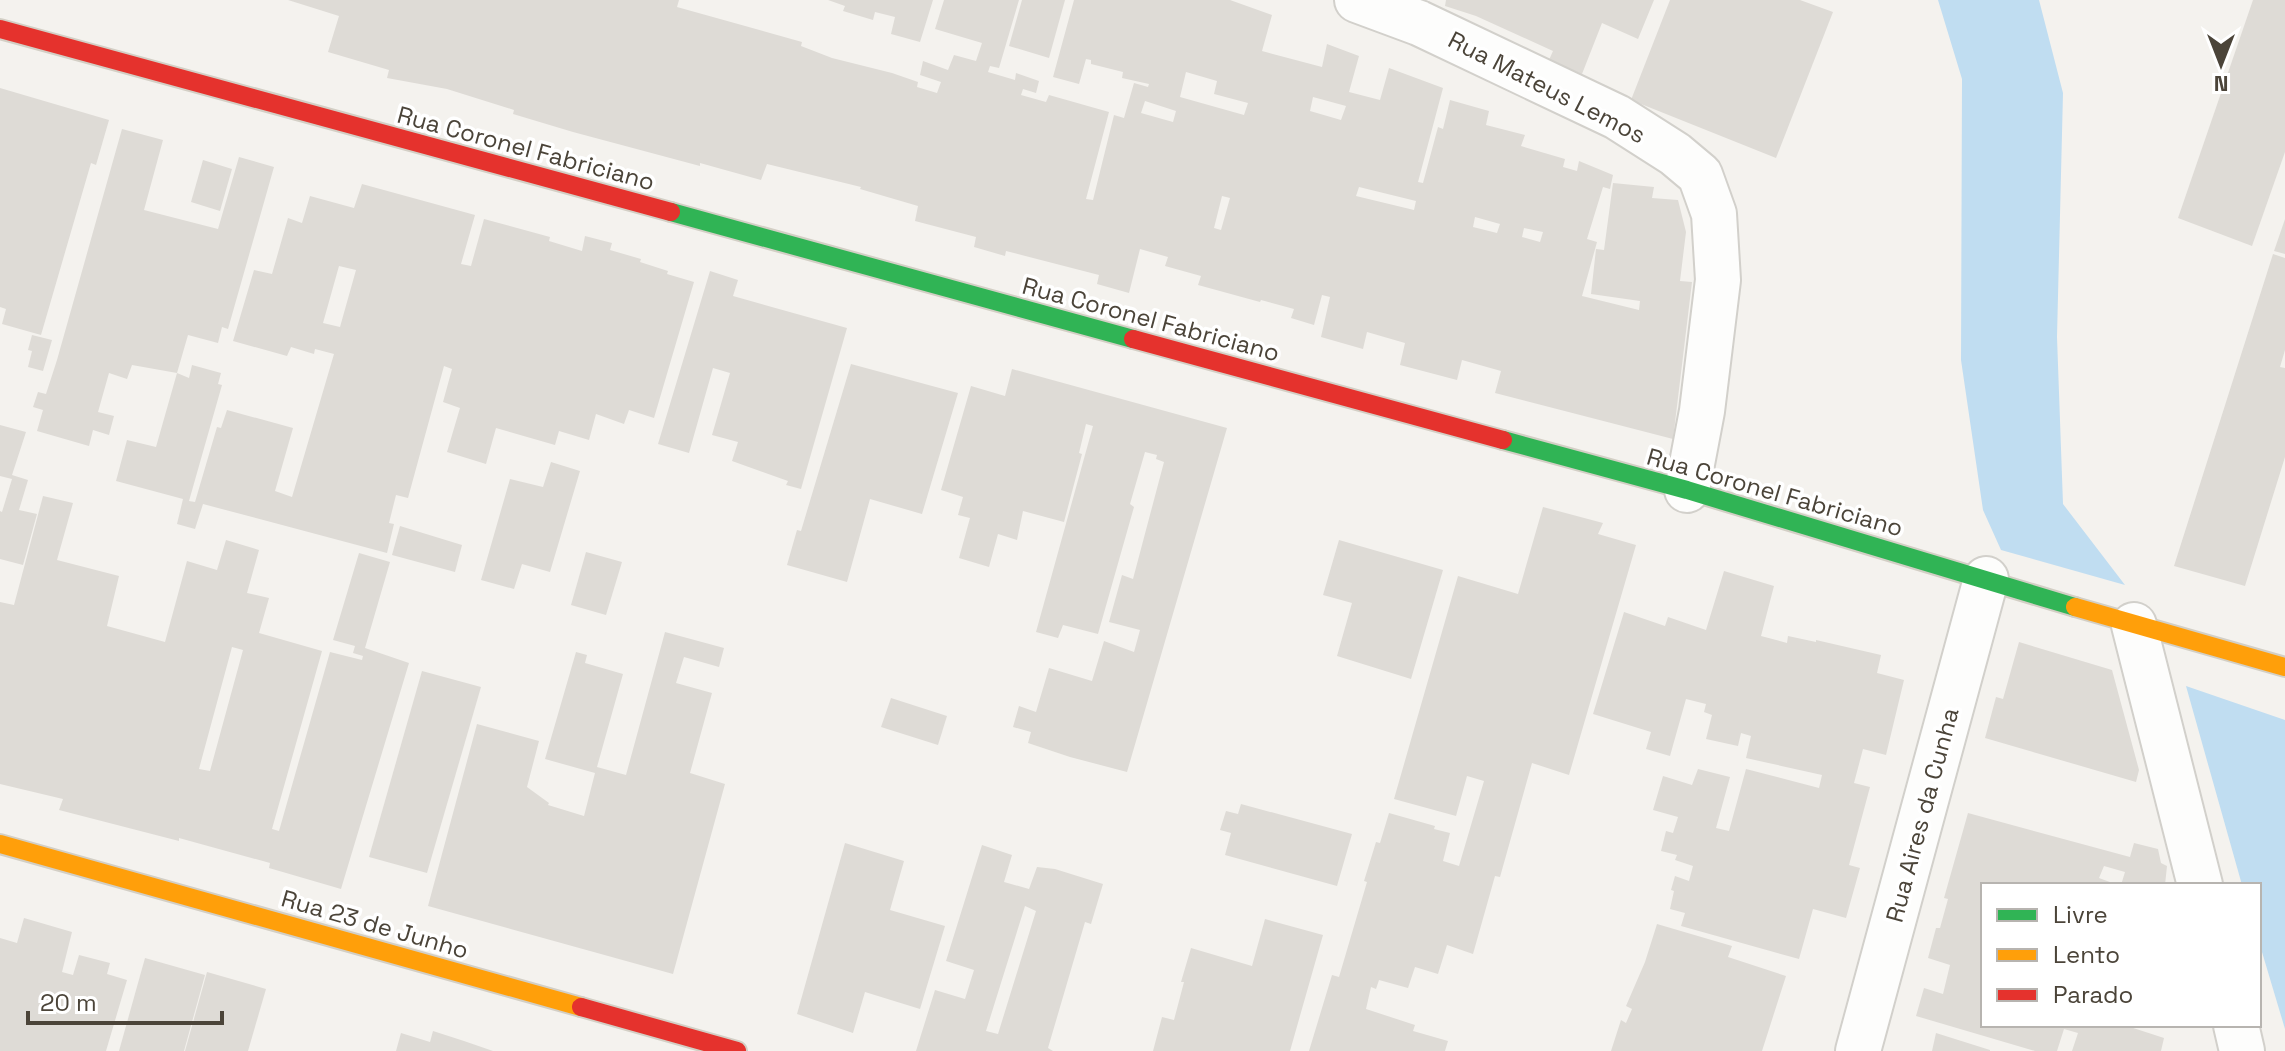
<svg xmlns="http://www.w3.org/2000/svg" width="2285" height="1051" font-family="'Space Grotesk',sans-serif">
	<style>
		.water { fill: #c0ddf1 }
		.building { fill: #dedbd6; fill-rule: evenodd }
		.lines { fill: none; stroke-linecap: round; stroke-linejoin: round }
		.street-casing { stroke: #d2d0cb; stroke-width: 48 }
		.fast-casing { stroke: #d3cfc5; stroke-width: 22 }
		.slow-casing { stroke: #d3cfc5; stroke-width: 22 }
		.jam-casing { stroke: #d3cfc5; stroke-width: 22 }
		.street { stroke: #fdfdfc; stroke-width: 44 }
		.fast { stroke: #30b455; stroke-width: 18 }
		.slow { stroke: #ff9f0a; stroke-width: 18 }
		.jam { stroke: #e5322d; stroke-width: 18 }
		.labels { text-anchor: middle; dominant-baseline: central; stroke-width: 7; stroke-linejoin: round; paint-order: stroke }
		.street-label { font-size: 24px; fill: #4b4439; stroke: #fff }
	</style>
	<rect width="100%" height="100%" fill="#f4f2ee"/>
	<!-- water -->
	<g class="water">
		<polygon points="1938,0 2039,0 2063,93 2057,337 2063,504 2125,585 2001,550 1983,510 1961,360 1962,79"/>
		<polygon points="2186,686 2285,720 2285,1029 2259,942 2259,885 2242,885"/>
	</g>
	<!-- building -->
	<g class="building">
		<path d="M288,0H679L677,7L802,42L801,46L832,58L892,73L918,82L917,87L937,93L941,82L920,75L923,61L948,70L954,55L976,61L982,43L935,29L944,0H1019L999,68L990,66L988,72L1015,80L1016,73L1039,81L1036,93L1023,89L1021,95L1046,102L1049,95L1109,112L1086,199L1093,200L1114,115L1124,118L1134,83L1148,87L1149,84L1122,78L1123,72L1091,64V60L1086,59L1079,84L1053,77L1074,0H1230L1272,15L1262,51L1322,67L1327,44L1359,56L1349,92L1380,100L1389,68L1443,88L1418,182L1423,183L1438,127L1443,129L1450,100L1489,111L1486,125L1525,135L1521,146L1565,159L1563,167L1577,171L1579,161L1613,175L1610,189L1603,187L1587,239L1597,242L1582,296L1639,310L1640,301L1591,294L1596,249L1604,250L1613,183L1654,187L1652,198L1678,200L1686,232L1680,281L1692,282L1673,439L1495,393L1501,371L1462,360L1457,380L1400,365L1405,343L1367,332L1363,349L1321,337L1330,297L1322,295L1314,325L1291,318L1294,309L1261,300L1260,302L1198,285L1201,276L1165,266L1168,257L1140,249L1129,293L1097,284L1099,275L1006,251L1005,256L974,247L976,237L915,221L918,206L860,189L861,187L767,164L761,180L700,163V166L573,132L513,114L514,110L447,89L387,78L389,70L328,52L339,16ZM1186,72L1217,81L1214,94L1248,103L1244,115L1180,97ZM1313,97L1346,106L1341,120L1310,111ZM1145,101L1176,111L1173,122L1141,113ZM1359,187L1416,201L1414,210L1356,196ZM1222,196L1230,198L1221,230L1214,228ZM1475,217L1500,224L1497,233L1473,227ZM1524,228L1543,232L1540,242L1522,237Z"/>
		<polygon points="828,0 933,0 920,42 891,34 895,17 875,12 873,20 843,11 845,6"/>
		<polygon points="1022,0 1065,0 1049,58 1009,46"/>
		<polygon points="1446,0 1654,0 1638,39 1602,23 1582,74 1549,60 1553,51 1476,16 1445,6"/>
		<polygon points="1670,0 1800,0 1833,12 1776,158 1631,100"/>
		<polygon points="2253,0 2285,0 2285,152 2252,246 2178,218"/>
		<polygon points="0,88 109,120 96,165 91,163 41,335 2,324 6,309 0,307"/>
		<path d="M122,129L163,140L144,210L218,229L239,157L274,167L228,329L222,327L218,343L188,335L177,373L189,378L192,365L221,373L218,384L222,385L189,501L195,502L217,427L221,428L227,410L293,428L275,491L292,497L334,354L315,349L314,354L291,347L287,356L233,341L254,270L272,274L288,218L302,223L310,196L354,208L362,184L475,215L461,264L471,266L484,219L550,237L549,241L582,251L585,236L612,243L610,250L641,259L640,262L668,271L667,274L694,282L654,418L629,410L624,424L596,414L589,440L559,431L555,445L496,428L486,464L447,452L460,408L443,402L452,369L444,366L408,498L396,495L389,523L394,524L387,553L203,504L195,529L177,524L183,499L116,481L127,440L156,447L177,373L132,365L127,379L109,373L98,412L114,416L109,435L93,430L89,446L37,431L43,410L33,407L38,392L46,394L57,360ZM339,266L356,270L340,327L323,323Z"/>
		<polygon points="203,160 232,169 220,211 191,202"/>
		<polygon points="2285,219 2285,254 2274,251"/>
		<polygon points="2273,254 2285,258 2285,350 2280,367 2285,368 2285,457 2245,586 2174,566"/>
		<polygon points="710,271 738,280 733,296 847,328 801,489 786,485 788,481 732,461 738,442 712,435 730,373 713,368 689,453 658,444"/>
		<polygon points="32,335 52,340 43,371 28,367 32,351 28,350"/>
		<polygon points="851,364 958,393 922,514 870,499 847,582 787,565 797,530 801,531"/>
		<polygon points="1012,369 1227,428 1127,772 1070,757 1028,743 1031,732 1013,727 1019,706 1036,712 1049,668 1092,681 1104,641 1134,652 1140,630 1109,622 1122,575 1133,579 1164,462 1156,459 1157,455 1145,452 1130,504 1134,507 1098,634 1063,625 1058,638 1036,632 1093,426 1086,424 1079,453 1082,454 1064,522 1023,511 1017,540 998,534 989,567 959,558 970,518 958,515 963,497 941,490 971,386 1005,396"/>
		<polygon points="0,425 26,432 12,475 28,480 19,510 37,514 23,565 0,559 0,511 2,512 12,479 0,476"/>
		<polygon points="551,462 580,471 550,572 522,564 514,589 481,580 510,479 543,487"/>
		<path d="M43,496L73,503L57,560L119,576L107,626L165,642L187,561L217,570L226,540L259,550L247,593L269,598L259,633L322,651L272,829L279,831L330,652L362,660L363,656L353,653L355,646L333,640L359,553L390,562L365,648L409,663L341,889L269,868L270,863L179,838V841L59,810L63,799L0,784V602L14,605ZM232,647L243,650L210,771L199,769Z"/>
		<polygon points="1543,507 1603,523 1598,534 1636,545 1569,775 1532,763 1500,877 1495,876 1473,954 1447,945 1438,974 1415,967 1408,988 1379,980 1376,989 1371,987 1366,1009 1415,1025 1413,1031 1448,1041 1445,1051 1309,1051 1332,975 1339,977 1367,882 1364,881 1376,842 1380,843 1389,813 1435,826 1434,829 1450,833 1443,861 1459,866 1484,781 1467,776 1456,816 1394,799 1458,576 1518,594"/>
		<polygon points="400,526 462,545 455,572 392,555"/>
		<polygon points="1339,540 1443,570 1411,679 1337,656 1352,603 1323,595"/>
		<polygon points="586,552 622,562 606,615 571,605"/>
		<polygon points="1724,571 1774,586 1761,636 1787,643 1788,636 1816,642 1816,640 1881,655 1877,673 1904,680 1886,755 1863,749 1854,783 1870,787 1849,865 1860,868 1846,918 1813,909 1799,959 1681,926 1685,913 1670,909 1674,891 1671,890 1675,876 1689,881 1693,866 1675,860 1677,855 1661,851 1666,831 1673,833 1678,817 1653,810 1663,776 1692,785 1698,769 1730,777 1716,828 1729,831 1746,769 1819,788 1822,775 1746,758 1751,736 1741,733 1738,746 1706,739 1712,715 1704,712 1706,704 1686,699 1670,756 1646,749 1651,732 1593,714 1624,612 1665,626 1668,617 1706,630"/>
		<polygon points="665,632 724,648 719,667 684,657 676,683 712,693 690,773 725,784 673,974 428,906 477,724 539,741 527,787 549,803 548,805 584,816 595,773 545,759 576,652 587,655 585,663 623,674 597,767 626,775"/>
		<polygon points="2019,642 2112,670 2139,770 2136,782 1985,738 1996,697 2003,699"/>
		<polygon points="422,671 481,687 427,873 369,857"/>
		<polygon points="891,698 947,716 938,745 881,727"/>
		<polygon points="1241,804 1352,834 1337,886 1225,855 1231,833 1220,830 1226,811 1238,814"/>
		<polygon points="1968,813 2130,857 2134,843 2158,849 2161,863 2167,866 2165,885 2121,885 2125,872 2104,866 2099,878 2118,885 1983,885 1983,1025 2124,1025 2164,1038 2161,1051 2072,1051 2078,1033 2064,1029 2057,1051 2035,1051 1916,1016 1924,988 1943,994 1950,965 1928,958 1936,928 1940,928 1948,899 1944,898"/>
		<polygon points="845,843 904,861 890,910 945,926 920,1009 865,992 853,1033 797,1014"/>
		<path d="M982,845L1012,855L1004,882L1029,889L1037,867L1055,869L1103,884L1091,924L1085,922L1048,1048L1053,1051H916L935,990L965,999L974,970L946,961ZM1025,906L1036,911L998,1034L986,1031Z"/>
		<polygon points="24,918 72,932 62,972 73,975 79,955 110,963 107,974 127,980 106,1051 0,1051 0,938 17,943"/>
		<polygon points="1265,919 1323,935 1290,1051 1153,1051 1162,1017 1174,1020 1184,982 1181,982 1191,948 1252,966"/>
		<polygon points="1657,924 1732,946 1728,957 1786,976 1762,1051 1611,1051 1621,1020 1626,1023 1632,1009 1626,1006 1645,962"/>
		<polygon points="145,958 205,975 184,1051 119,1051"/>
		<polygon points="207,972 266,989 248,1051 185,1051"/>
		<polygon points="433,1031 464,1041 493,1051 396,1051 401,1033 430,1042"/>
		<polygon points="1936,1033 1990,1050 1990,1051 1932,1051"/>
	</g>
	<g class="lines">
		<!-- street casing -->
		<g class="street-casing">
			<g id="street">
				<polyline points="1357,0 1419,23 1617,117 1675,154 1700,175 1714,214 1718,280 1702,411 1687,490"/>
				<polyline points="2134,625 2200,885"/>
				<polyline points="2236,1025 2242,1051"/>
				<polyline points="1858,1051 1986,579"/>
			</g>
		</g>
		<!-- fast casing -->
		<g class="fast-casing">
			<g id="fast">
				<polyline points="671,212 1133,339"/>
				<polyline points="1503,440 1687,490 2075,607"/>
			</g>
		</g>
		<!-- slow casing -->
		<g class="slow-casing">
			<g id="slow">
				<polyline points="2075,607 2285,667"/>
				<polyline points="0,844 581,1007"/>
			</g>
		</g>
		<!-- jam casing -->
		<g class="jam-casing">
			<g id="jam">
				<polyline points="0,29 671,212"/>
				<polyline points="1133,339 1503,440"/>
				<polyline points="581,1007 737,1051"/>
			</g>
		</g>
		<!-- street -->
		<use href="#street" class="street"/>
		<!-- fast -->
		<use href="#fast" class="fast"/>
		<!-- slow -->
		<use href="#slow" class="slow"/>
		<!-- jam -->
		<use href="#jam" class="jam"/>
	</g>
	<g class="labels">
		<!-- street labels -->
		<g class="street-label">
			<text transform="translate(1547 87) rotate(27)">Rua Mateus Lemos</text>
			<text transform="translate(526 148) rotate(15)">Rua Coronel Fabriciano</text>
			<text transform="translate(1151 319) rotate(15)">Rua Coronel Fabriciano</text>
			<text transform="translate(1775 492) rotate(16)">Rua Coronel Fabriciano</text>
			<text transform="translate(1922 815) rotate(-75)">Rua Aires da Cunha</text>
			<text transform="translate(375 924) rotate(16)">Rua 23 de Junho</text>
		</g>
	</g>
	<!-- legend -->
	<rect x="1981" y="883" width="280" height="144" fill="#ffffff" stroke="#b7b4b0" stroke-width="2"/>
	<rect x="1997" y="909" width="40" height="12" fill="#30b455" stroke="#b7b4b0" stroke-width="2"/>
	<text x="2053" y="923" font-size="24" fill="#4b4439">Livre</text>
	<rect x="1997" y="949" width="40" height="12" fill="#ff9f0a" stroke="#b7b4b0" stroke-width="2"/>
	<text x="2053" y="963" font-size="24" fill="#4b4439">Lento</text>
	<rect x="1997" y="989" width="40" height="12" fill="#e5322d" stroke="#b7b4b0" stroke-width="2"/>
	<text x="2053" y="1003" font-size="24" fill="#4b4439">Parado</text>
	<!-- north arrow -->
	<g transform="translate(2221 64) rotate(180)" stroke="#ffffff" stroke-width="6" paint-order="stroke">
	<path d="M0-6L14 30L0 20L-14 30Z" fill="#4b4439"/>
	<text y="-12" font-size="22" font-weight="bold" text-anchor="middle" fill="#4b4439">N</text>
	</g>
	<!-- scale -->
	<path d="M28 1011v12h194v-12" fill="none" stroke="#4b4439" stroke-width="4"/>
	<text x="40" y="1011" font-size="24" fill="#4b4439" stroke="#ffffff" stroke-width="6" paint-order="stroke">20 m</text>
</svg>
